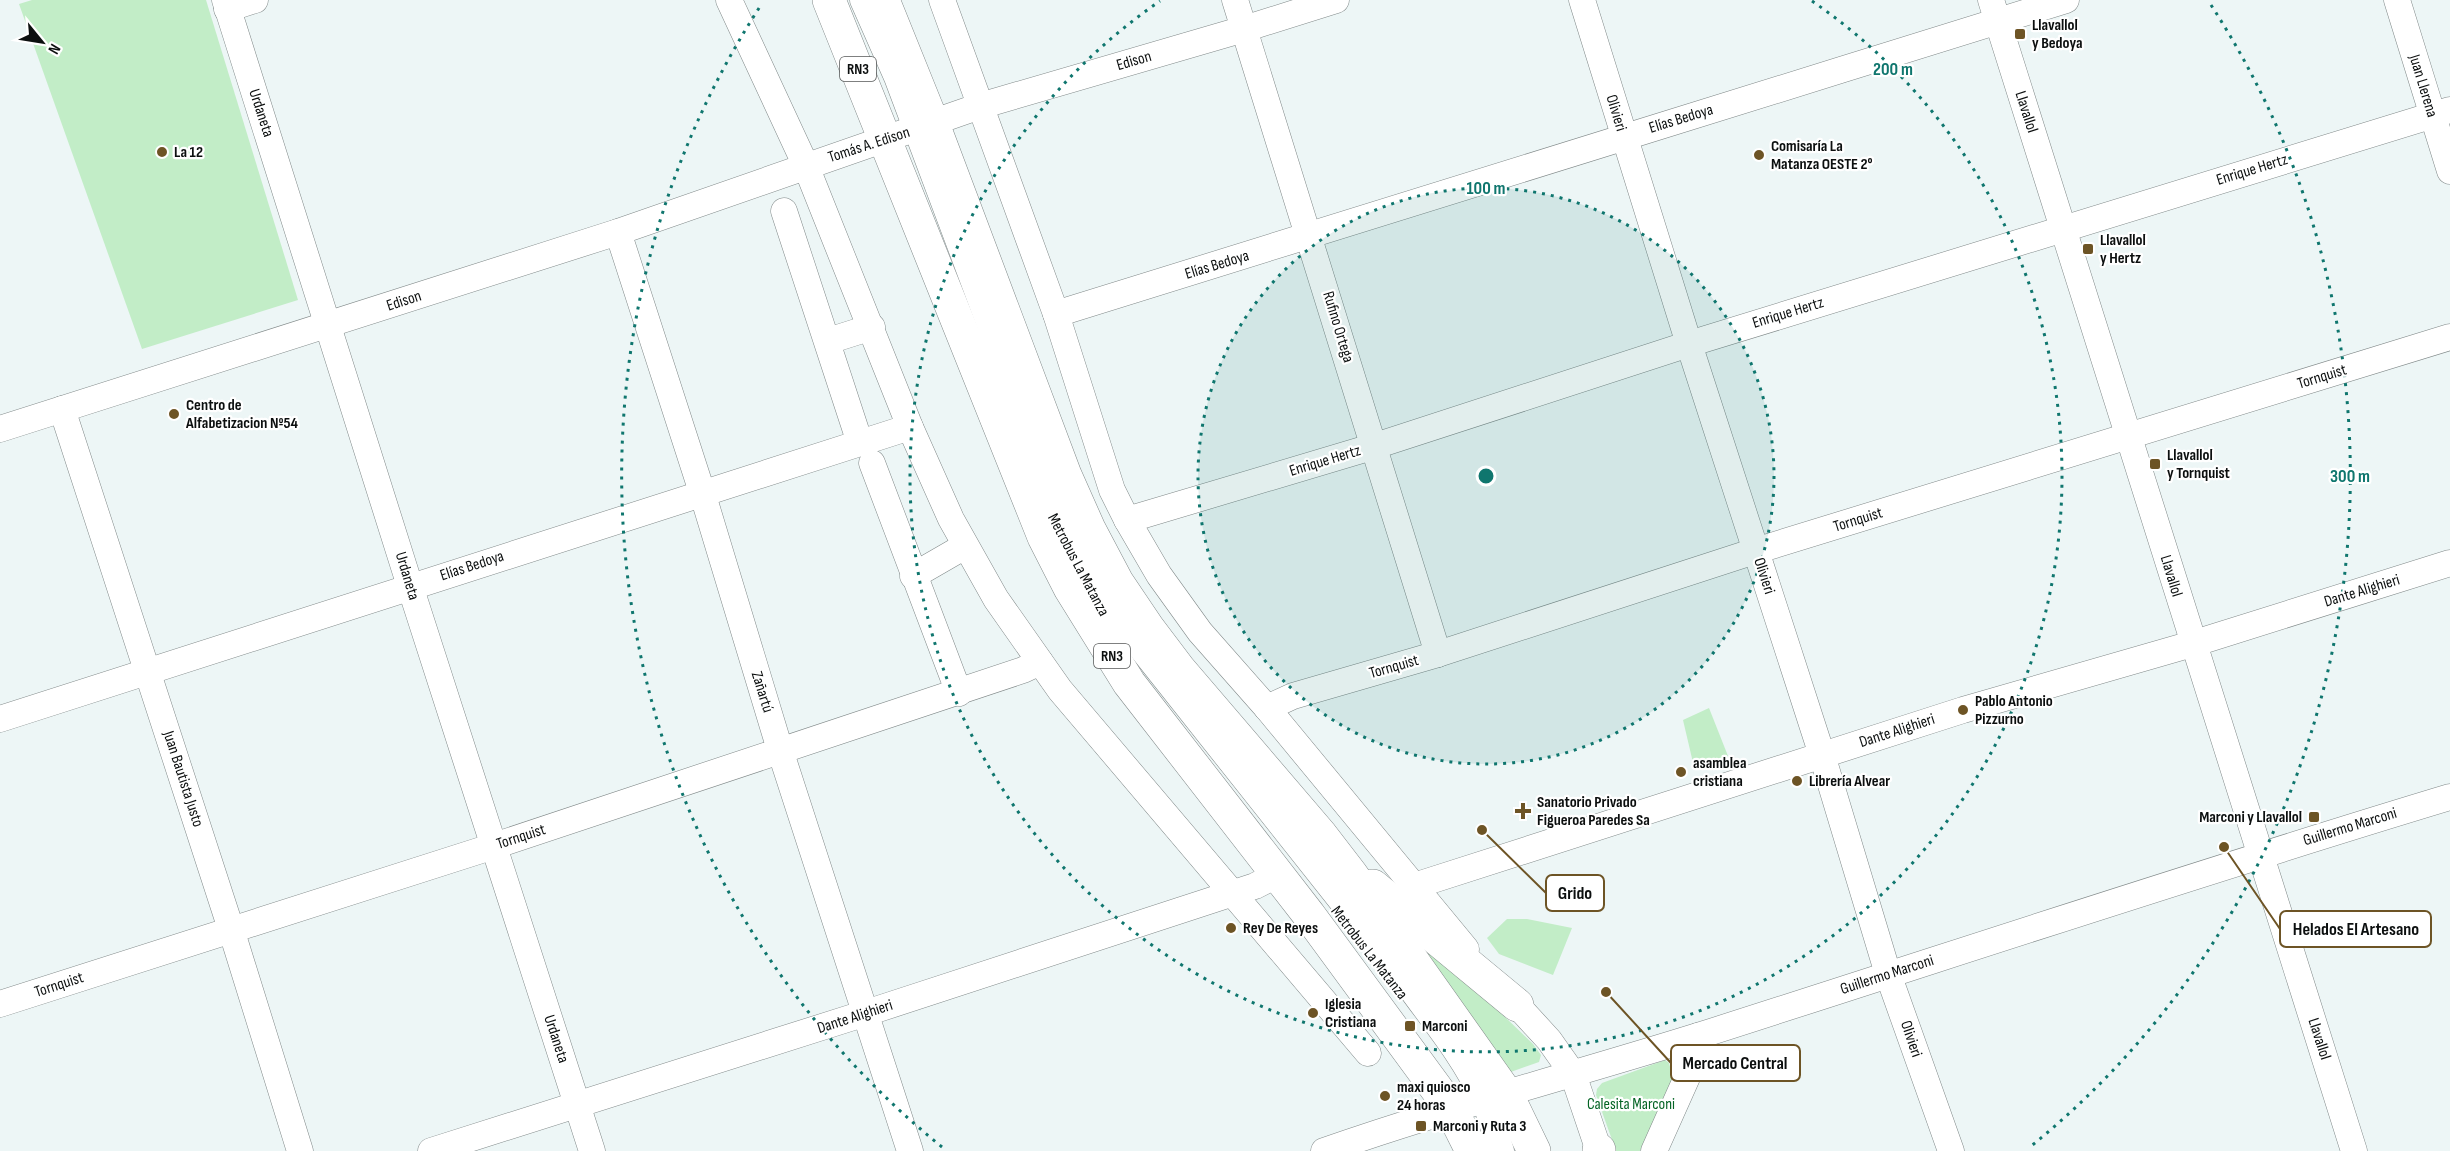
<svg xmlns="http://www.w3.org/2000/svg" width="2450" height="1151" font-family="'Sofia Sans Condensed',sans-serif">
	<style>
		.green { fill: #c2edc7 }
		.lines { fill: none; stroke-linecap: round; stroke-linejoin: round }
		.minor-casing { stroke: #818989; stroke-width: 27 }
		.highway-casing { stroke: #818989; stroke-width: 34 }
		.minor { stroke: #fff; stroke-width: 26 }
		.highway { stroke: #fff; stroke-width: 33 }
		.ring { fill: none; stroke: #0f766e; stroke-width: 3; stroke-dasharray: 3 6 }
		.poi-dot { fill: #6d5425; stroke: #fff; stroke-width: 2 }
		.labels { text-anchor: middle; dominant-baseline: central; stroke-width: 4.5; stroke-linejoin: round; paint-order: stroke }
		.shield { fill: #fff; stroke: #555757; stroke-width: 1.5 }
		.shield-label { font-size: 15px; font-weight: bold; fill: #0c0f0f }
		.poi-label { font-size: 16px; font-weight: bold; fill: #0c0f0f; stroke: #fff; text-anchor: start }
		.street-label { font-size: 16px; fill: #0c0f0f; stroke: #fff }
		.park-label { font-size: 16px; fill: #056425; stroke: #fff }
		.centre { fill: #0f766e; stroke: #fff; stroke-width: 3 }
		.ring-label { font-size: 18px; text-anchor: middle; font-weight: bold; fill: #0f766e; stroke: #fff; stroke-width: 4.5; stroke-linejoin: round; paint-order: stroke }
		.leader { fill: none; stroke: #6d5425; stroke-width: 2 }
		.callout-dot { fill: #6d5425; stroke: #fff; stroke-width: 2 }
		.callout { fill: #fff; stroke: #6d5425; stroke-width: 2 }
		.callout-label { font-size: 18px; text-anchor: middle; font-weight: bold; fill: #0c0f0f }
	</style>
	<rect width="100%" height="100%" fill="#edf6f6"/>
	<!-- green -->
	<g class="green">
		<polygon points="32,0 206,0 298,300 142,349 19,4"/>
		<polygon points="1709,708 1728,756 1694,767 1683,720"/>
		<polygon points="1507,919 1527,919 1572,928 1553,975 1499,954 1487,938"/>
		<polygon points="1398,922 1473,986 1533,1044 1541,1055 1539,1062 1508,1073"/>
		<polygon points="1665,1060 1669,1063 1674,1081 1640,1151 1616,1151 1596,1095 1597,1089 1602,1083"/>
	</g>
	<g class="lines">
		<!-- minor casing -->
		<g class="minor-casing">
			<g id="minor">
				<polyline points="225,0 410,586 592,1151"/>
				<polyline points="729,0 806,166 910,427 951,519 996,599 1060,690 1368,1053"/>
				<path d="M863,0L897,77L1049,482L1082,555L1104,597L1138,644L1409,986C1435,1022 1465,1058 1483,1098C1491,1115 1495,1134 1501,1151"/>
				<polyline points="942,0 1056,314 1112,490 1127,520 1159,575 1200,632 1267,708 1466,949"/>
				<polyline points="1235,0 1438,654"/>
				<polyline points="1582,0 1689,344 1822,755 1888,974 1951,1151"/>
				<polyline points="1991,0 2354,1151"/>
				<polyline points="2397,0 2450,171"/>
				<polyline points="227,9 255,0"/>
				<polyline points="784,211 860,443"/>
				<polyline points="618,232 702,492 781,753 910,1151"/>
				<path d="M1056,314C1393,212 1729,104 2066,0"/>
				<polyline points="828,341 872,327"/>
				<polyline points="62,409 231,929 300,1151"/>
				<polyline points="0,429 618,232 980,106 1244,29 1336,0"/>
				<polyline points="872,463 959,693"/>
				<polyline points="1127,520 1375,446 1689,344 2450,110"/>
				<polyline points="913,576 965,546"/>
				<polyline points="1267,708 1293,696 1438,654 1755,551 2450,337"/>
				<polyline points="0,719 910,427"/>
				<polyline points="1414,886 1963,710 2192,644 2450,563"/>
				<polyline points="1505,992 1549,1040 1573,1074 1599,1151"/>
				<polyline points="0,1004 494,846 1023,670 1040,662"/>
				<polyline points="431,1151 866,1013 1255,886 1277,875"/>
				<path d="M1324,1151C1447,1108 1573,1075 1698,1036C1949,956 2198,873 2450,797"/>
				<polyline points="1654,1151 1692,1066 1698,1036"/>
			</g>
		</g>
		<!-- highway casing -->
		<g class="highway-casing">
			<g id="highway">
				<polyline points="829,0 1044,537 1070,588 1129,683 1309,915 1436,1088 1451,1109 1472,1151"/>
				<polyline points="883,0 933,124 1065,475 1089,529 1117,582 1148,628 1179,669 1321,835 1351,874 1506,1093 1534,1151"/>
				<polyline points="1373,886 1517,1005"/>
				<polyline points="1599,1150 1599,1151"/>
			</g>
		</g>
		<!-- minor -->
		<use href="#minor" class="minor"/>
		<!-- highway -->
		<use href="#highway" class="highway"/>
	</g>
	<!-- distance rings -->
	<circle cx="1486" cy="476" r="288" fill="#0f766e" fill-opacity=".12"/>
	<g class="ring">
		<circle cx="1486" cy="476" r="288"/>
		<path d="M1812 1A576 576 0 1 1 1160 1"/>
		<path d="M942 1147A864 864 0 0 1 761 5M2211 5A864 864 0 0 1 2030 1147"/>
	</g>
	<!-- markers -->
	<g class="poi-dot">
		<rect x="2014" y="28" width="12" height="12" rx="3"/>
		<circle cx="162" cy="152" r="6"/>
		<circle cx="1759" cy="155" r="6"/>
		<rect x="2082" y="243" width="12" height="12" rx="3"/>
		<circle cx="174" cy="414" r="6"/>
		<rect x="2149" y="458" width="12" height="12" rx="3"/>
		<circle cx="1963" cy="710" r="6"/>
		<circle cx="1681" cy="772" r="6"/>
		<circle cx="1797" cy="781" r="6"/>
		<path d="M1520 802h6v6h6v6h-6v6h-6v-6h-6v-6h6z"/>
		<rect x="2308" y="811" width="12" height="12" rx="3"/>
		<circle cx="1231" cy="928" r="6"/>
		<circle cx="1313" cy="1013" r="6"/>
		<rect x="1404" y="1020" width="12" height="12" rx="3"/>
		<circle cx="1385" cy="1096" r="6"/>
		<rect x="1415" y="1120" width="12" height="12" rx="3"/>
	</g>
	<g class="labels">
		<!-- shield labels -->
		<g class="shield">
			<rect x="840" y="57" width="36" height="24" rx="4.5"/>
			<rect x="1094" y="644" width="36" height="24" rx="4.5"/>
		</g>
		<g class="shield-label">
			<text x="858" y="69">RN3</text>
			<text x="1112" y="656">RN3</text>
		</g>
		<!-- poi labels -->
		<g class="poi-label">
			<text x="2032" y="25">Llavallol<tspan x="2032" dy="18">y Bedoya</tspan></text>
			<text x="1771" y="146">Comisaría La<tspan x="1771" dy="18">Matanza OESTE 2°</tspan></text>
			<text x="174" y="152">La 12</text>
			<text x="2100" y="240">Llavallol<tspan x="2100" dy="18">y Hertz</tspan></text>
			<text x="186" y="405">Centro de<tspan x="186" dy="18">Alfabetizacion Nº54</tspan></text>
			<text x="2167" y="455">Llavallol<tspan x="2167" dy="18">y Tornquist</tspan></text>
			<text x="1975" y="701">Pablo Antonio<tspan x="1975" dy="18">Pizzurno</tspan></text>
			<text x="1693" y="763">asamblea<tspan x="1693" dy="18">cristiana</tspan></text>
			<text x="1809" y="781">Librería Alvear</text>
			<text x="1537" y="802">Sanatorio Privado<tspan x="1537" dy="18">Figueroa Paredes Sa</tspan></text>
			<text x="2302" y="817" text-anchor="end">Marconi y Llavallol</text>
			<text x="1243" y="928">Rey De Reyes</text>
			<text x="1325" y="1004">Iglesia<tspan x="1325" dy="18">Cristiana</tspan></text>
			<text x="1422" y="1026">Marconi</text>
			<text x="1397" y="1087">maxi quiosco<tspan x="1397" dy="18">24 horas</tspan></text>
			<text x="1433" y="1126">Marconi y Ruta 3</text>
		</g>
		<!-- street labels -->
		<g class="street-label">
			<text transform="translate(1134 61) rotate(-16)">Edison</text>
			<text transform="translate(2423 86) rotate(73)">Juan Llerena</text>
			<text transform="translate(2026 112) rotate(72)">Llavallol</text>
			<text transform="translate(261 113) rotate(72)">Urdaneta</text>
			<text transform="translate(1616 113) rotate(73)">Olivieri</text>
			<text transform="translate(1681 119) rotate(-17)">Elías Bedoya</text>
			<text transform="translate(869 145) rotate(-18)">Tomás A. Edison</text>
			<text transform="translate(2252 170) rotate(-17)">Enrique Hertz</text>
			<text transform="translate(1217 265) rotate(-17)">Elías Bedoya</text>
			<text transform="translate(404 301) rotate(-18)">Edison</text>
			<text transform="translate(1788 313) rotate(-17)">Enrique Hertz</text>
			<text transform="translate(1338 327) rotate(73)">Rufino Ortega</text>
			<text transform="translate(2322 377) rotate(-17)">Tornquist</text>
			<text transform="translate(1325 461) rotate(-17)">Enrique Hertz</text>
			<text transform="translate(1858 520) rotate(-17)">Tornquist</text>
			<text transform="translate(1078 565) rotate(62)">Metrobus La Matanza</text>
			<text transform="translate(472 566) rotate(-18)">Elías Bedoya</text>
			<text transform="translate(407 576) rotate(73)">Urdaneta</text>
			<text transform="translate(1764 576) rotate(72)">Olivieri</text>
			<text transform="translate(2171 576) rotate(73)">Llavallol</text>
			<text transform="translate(2362 591) rotate(-17)">Dante Alighieri</text>
			<text transform="translate(1394 667) rotate(-16)">Tornquist</text>
			<text transform="translate(762 692) rotate(73)">Zañartú</text>
			<text transform="translate(1897 731) rotate(-18)">Dante Alighieri</text>
			<text transform="translate(183 779) rotate(72)">Juan Bautista Justo</text>
			<text transform="translate(2350 827) rotate(-17)">Guillermo Marconi</text>
			<text transform="translate(521 837) rotate(-18)">Tornquist</text>
			<text transform="translate(1369 953) rotate(52)">Metrobus La Matanza</text>
			<text transform="translate(1887 975) rotate(-18)">Guillermo Marconi</text>
			<text transform="translate(59 985) rotate(-18)">Tornquist</text>
			<text transform="translate(855 1017) rotate(-18)">Dante Alighieri</text>
			<text transform="translate(556 1039) rotate(72)">Urdaneta</text>
			<text transform="translate(1911 1039) rotate(71)">Olivieri</text>
			<text transform="translate(2319 1039) rotate(72)">Llavallol</text>
		</g>
		<!-- park labels -->
		<g class="park-label">
			<text x="1631" y="1104">Calesita Marconi</text>
		</g>
	</g>
	<circle cx="1486" cy="476" r="9" class="centre"/>
	<g class="ring-label">
		<text x="1893" y="75">200 m</text>
		<text x="1486" y="194">100 m</text>
		<text x="2350" y="482">300 m</text>
	</g>
	<!-- callouts -->
	<path class="leader" d="M1482 830L1546 893M2224 847L2280 929M1606 992L1671 1063"/>
	<g class="callout-dot">
		<circle cx="1482" cy="830" r="6"/>
		<circle cx="2224" cy="847" r="6"/>
		<circle cx="1606" cy="992" r="6"/>
	</g>
	<g class="callout">
		<rect x="1546" y="875" width="58" height="36" rx="6"/>
		<rect x="2280" y="911" width="151" height="36" rx="6"/>
		<rect x="1671" y="1045" width="129" height="36" rx="6"/>
	</g>
	<g class="callout-label">
		<text x="1575" y="899">Grido</text>
		<text x="2356" y="935">Helados El Artesano</text>
		<text x="1735" y="1069">Mercado Central</text>
	</g>
	<!-- north arrow -->
	<g transform="translate(42 42) rotate(120)" stroke="#ffffff" stroke-width="4.5" paint-order="stroke">
	<path d="M0-4.5L10 22L0 15L-10 22Z" fill="#0c0f0f"/>
	<text y="-9" font-size="16" font-weight="bold" text-anchor="middle" fill="#0c0f0f">N</text>
	</g>
</svg>
